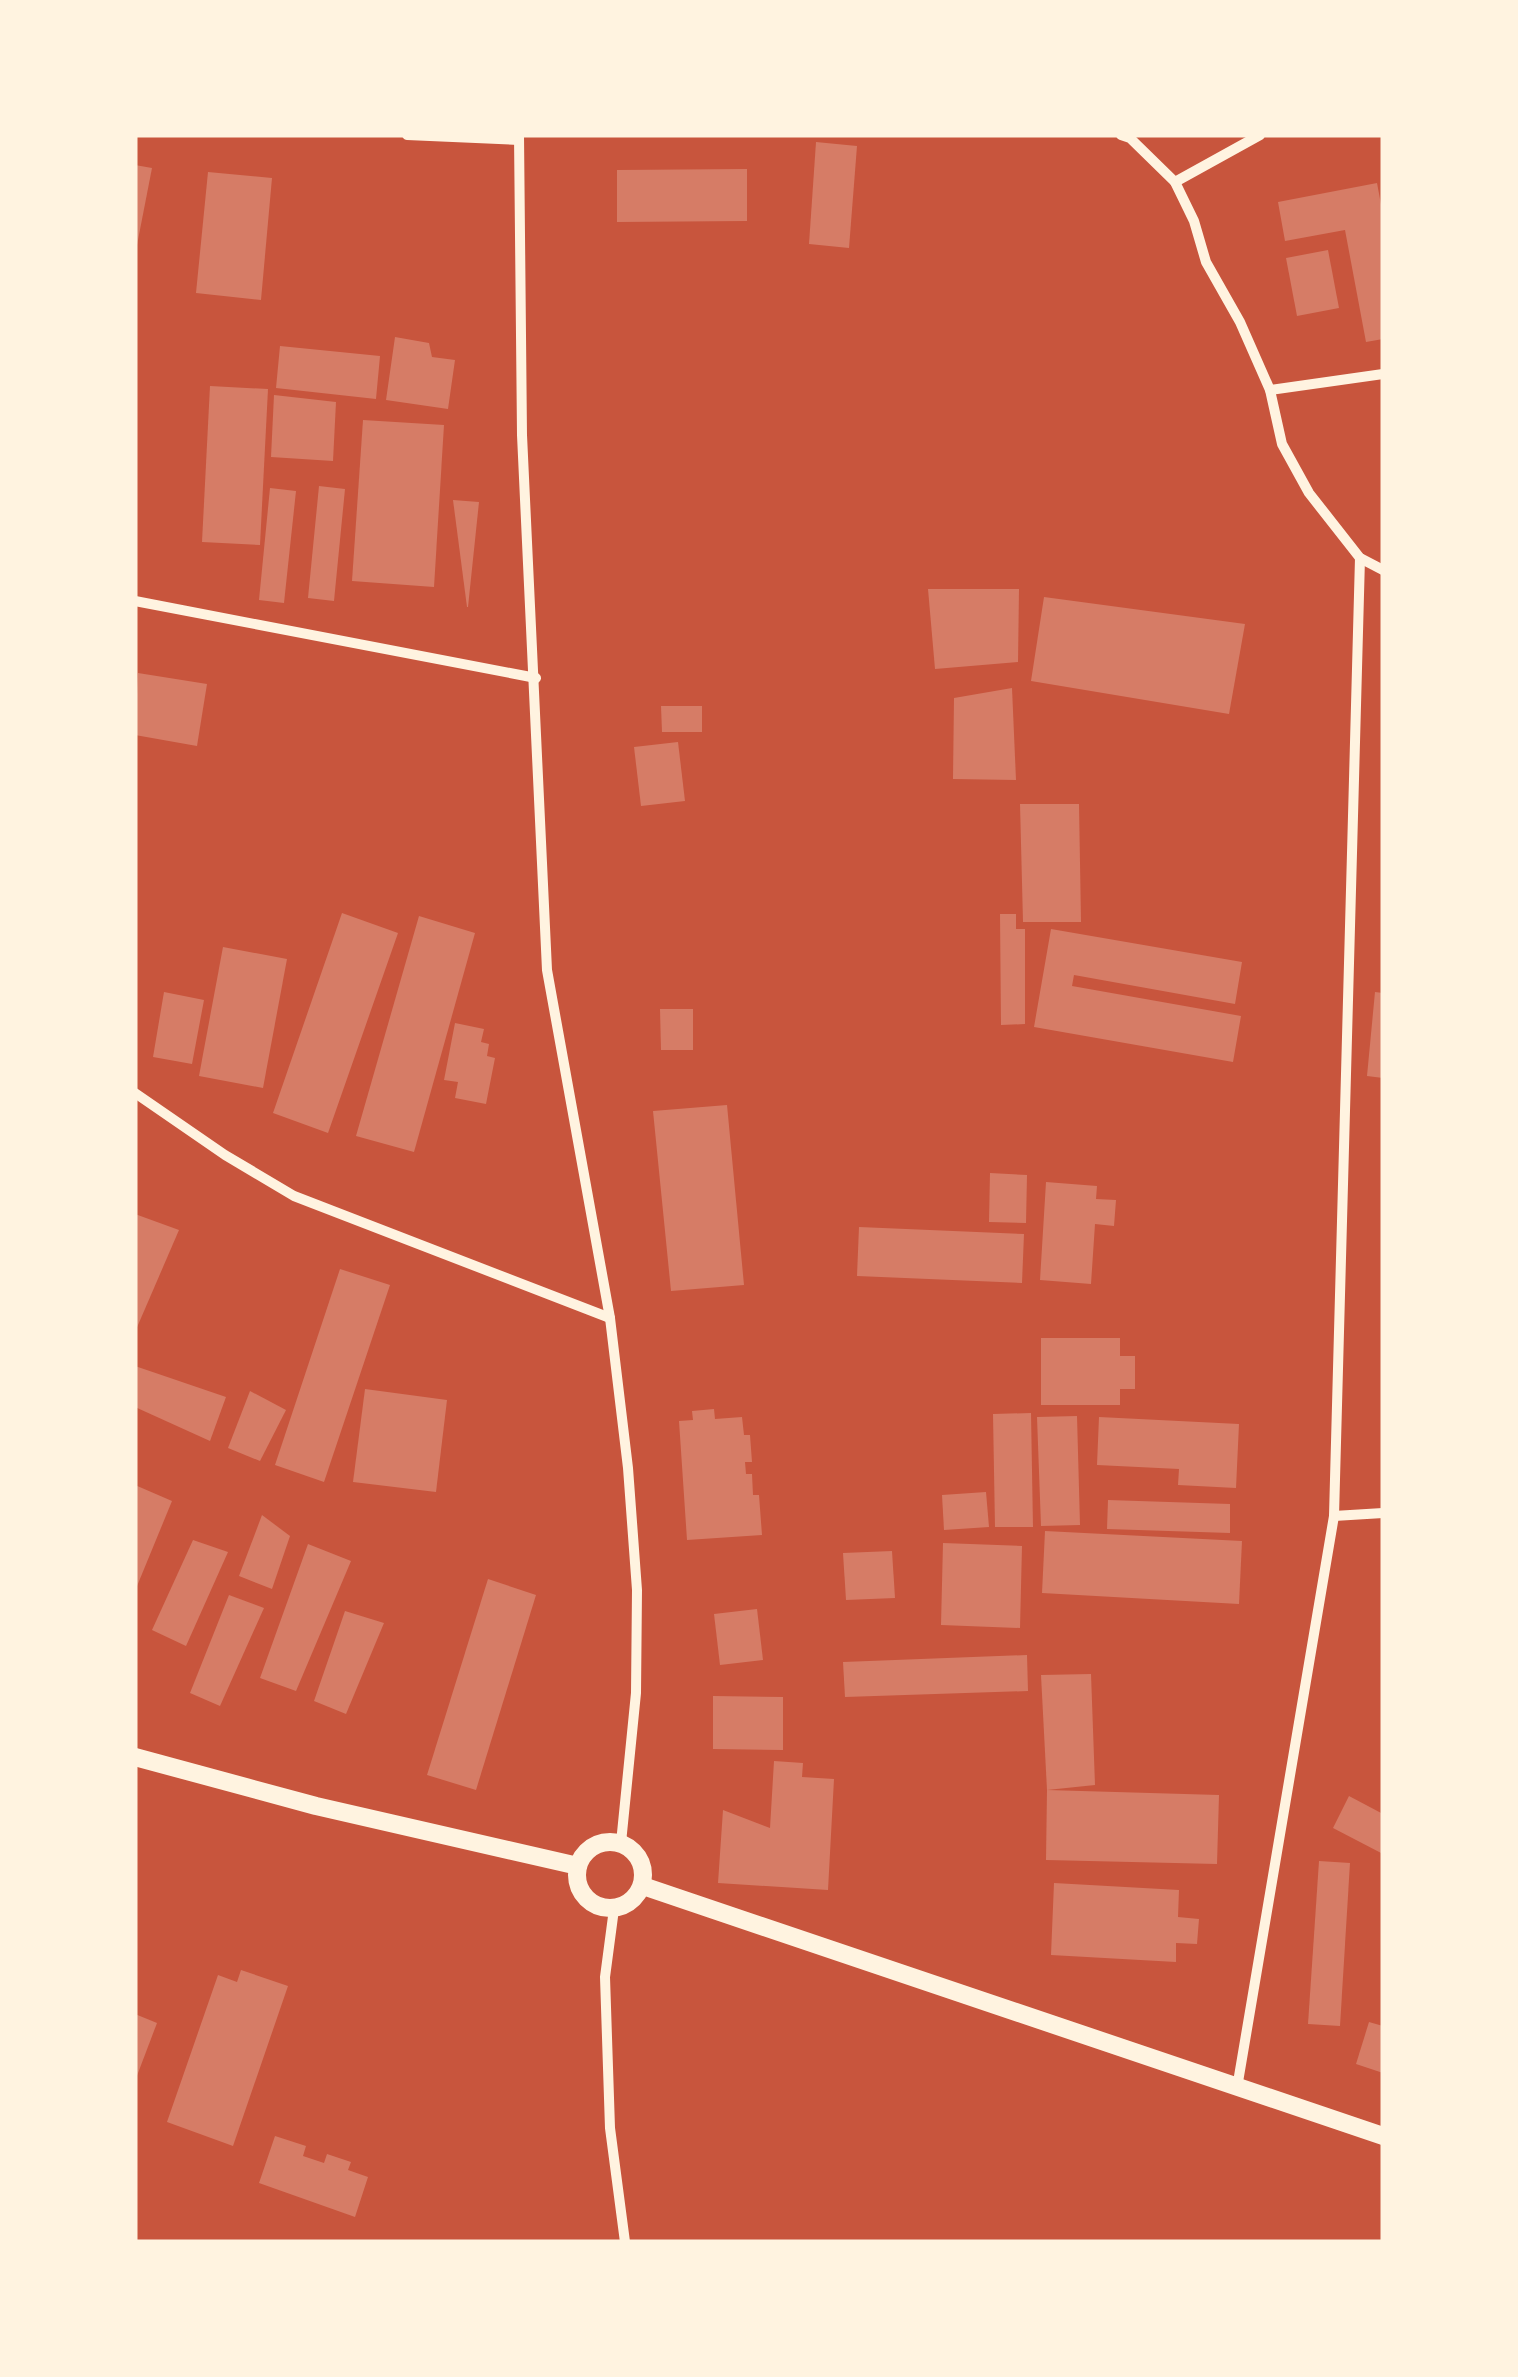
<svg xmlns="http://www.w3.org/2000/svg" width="1518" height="2377" font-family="Lora,serif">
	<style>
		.building { fill: #d67c66 }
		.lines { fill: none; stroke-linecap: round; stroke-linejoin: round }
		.minor { stroke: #fff3e0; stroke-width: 10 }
		.tertiary { stroke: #fff3e0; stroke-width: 18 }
	</style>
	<rect width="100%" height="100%" fill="#c8553d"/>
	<!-- building -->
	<g class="building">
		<polygon points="816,142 857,146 849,248 809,244"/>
		<polygon points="135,165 152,168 137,245 135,245"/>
		<polygon points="747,169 747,221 617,222 617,170"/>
		<polygon points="208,172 272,178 261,300 196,293"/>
		<polygon points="1377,183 1383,215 1383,339 1366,342 1345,230 1285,241 1278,202"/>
		<polygon points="1328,250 1339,308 1297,316 1286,258"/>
		<polygon points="395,337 429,343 432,357 455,360 448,409 386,400"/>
		<polygon points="280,346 380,356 376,399 276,388"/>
		<polygon points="210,386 268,389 260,545 202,542"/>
		<polygon points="274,395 336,402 333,461 271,457"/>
		<polygon points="363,420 444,425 434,587 352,581"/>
		<polygon points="319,486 345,489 334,601 308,598"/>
		<polygon points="270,488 296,491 284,603 259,600"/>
		<polygon points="453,500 479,502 468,607 467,607"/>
		<polygon points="928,589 1019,589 1018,662 935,669"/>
		<polygon points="1044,597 1245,624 1229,714 1031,681"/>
		<polygon points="138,673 207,684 197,746 135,735"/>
		<polygon points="1012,688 1016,780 953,779 954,698"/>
		<polygon points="661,706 702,706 702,732 662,732"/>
		<polygon points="678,742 685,801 641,806 634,747"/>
		<polygon points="1020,804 1079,804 1081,922 1023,922"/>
		<polygon points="342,913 398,933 328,1133 273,1113"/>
		<polygon points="1000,914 1016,914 1016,929 1025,929 1025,1024 1001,1025"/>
		<polygon points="419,916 475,933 414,1152 356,1136"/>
		<polygon points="1051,929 1242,962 1235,1004 1074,975 1072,986 1241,1016 1233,1062 1034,1027"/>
		<polygon points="223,947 287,959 263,1088 199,1076"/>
		<polygon points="164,992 204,1000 192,1064 153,1057"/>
		<polygon points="1375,992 1383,993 1383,1078 1367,1076"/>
		<polygon points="660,1009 693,1009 693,1050 661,1050"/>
		<polygon points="455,1023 484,1029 481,1042 489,1044 487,1056 495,1058 486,1104 455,1098 458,1082 444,1080"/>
		<polygon points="727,1105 744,1285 671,1291 653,1111"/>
		<polygon points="990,1173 1027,1175 1026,1223 989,1222"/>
		<polygon points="1046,1182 1097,1186 1096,1199 1116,1200 1114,1226 1095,1224 1091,1284 1040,1280"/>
		<polygon points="135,1214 179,1230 135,1332"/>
		<polygon points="859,1227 1024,1234 1022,1283 857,1276"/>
		<polygon points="340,1269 390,1285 324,1482 275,1465"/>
		<polygon points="1041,1338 1120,1338 1120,1356 1135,1356 1135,1389 1120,1389 1120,1405 1041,1405"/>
		<polygon points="135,1366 226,1397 210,1441 135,1407"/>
		<polygon points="365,1389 447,1400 436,1492 353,1482"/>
		<polygon points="250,1391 286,1410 260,1461 228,1448"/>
		<polygon points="714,1409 715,1419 742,1417 744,1435 750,1435 752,1462 745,1462 746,1474 752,1474 753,1495 759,1495 762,1535 687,1540 679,1421 693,1420 692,1411"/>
		<polygon points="1031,1413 1033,1527 995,1527 993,1414"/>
		<polygon points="1077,1416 1080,1525 1041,1526 1037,1417"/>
		<polygon points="1099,1417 1239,1424 1236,1488 1178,1485 1179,1469 1097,1465"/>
		<polygon points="135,1485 172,1501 135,1591"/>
		<polygon points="986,1492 989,1527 944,1530 942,1495"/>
		<polygon points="1108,1500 1230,1504 1230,1533 1107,1529"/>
		<polygon points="262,1515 290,1536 272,1589 239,1576"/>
		<polygon points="1045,1531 1242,1541 1239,1604 1042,1593"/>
		<polygon points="193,1540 228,1552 186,1646 152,1630"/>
		<polygon points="943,1543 1022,1546 1020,1628 941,1625"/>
		<polygon points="308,1544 351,1561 296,1691 260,1678"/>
		<polygon points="892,1551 895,1598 846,1600 843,1553"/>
		<polygon points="488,1579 536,1595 476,1790 427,1775"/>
		<polygon points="229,1595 264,1608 220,1706 190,1693"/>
		<polygon points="757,1609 763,1660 720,1665 714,1614"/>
		<polygon points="345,1611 384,1623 346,1714 314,1701"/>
		<polygon points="1027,1655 1028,1691 845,1697 843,1662"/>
		<polygon points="1091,1674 1095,1785 1047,1790 1041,1675"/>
		<polygon points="713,1696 783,1697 783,1750 713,1749"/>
		<polygon points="774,1761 803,1763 802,1777 834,1779 828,1890 718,1883 723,1810 770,1828"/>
		<polygon points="1047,1790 1219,1795 1217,1864 1046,1860"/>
		<polygon points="1349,1796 1383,1814 1383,1854 1333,1828"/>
		<polygon points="1319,1861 1350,1863 1340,2026 1308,2024"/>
		<polygon points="1054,1883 1179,1890 1178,1917 1199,1919 1197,1944 1176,1943 1176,1962 1051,1955"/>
		<polygon points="241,1970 288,1986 233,2146 167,2122 218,1975 237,1982"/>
		<polygon points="135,2014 157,2023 135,2081"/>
		<polygon points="1369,2022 1383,2026 1383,2073 1356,2064"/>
		<polygon points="275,2136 306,2146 303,2156 324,2163 327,2154 351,2162 348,2170 368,2177 355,2217 259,2183"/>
	</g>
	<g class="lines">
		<!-- minor -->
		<g class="minor">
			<polyline points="407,135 519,140"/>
			<polyline points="519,135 522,435 547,970 610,1318 628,1468 637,1590 636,1693 621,1843"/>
			<polyline points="1121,135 1130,138 1175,182 1194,221 1206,262 1240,322 1270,390 1282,444 1309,493 1360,558 1383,570"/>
			<polyline points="1175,182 1260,135"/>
			<polyline points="1270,390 1383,374"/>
			<polyline points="135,601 536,678"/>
			<polyline points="135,1093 225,1155 294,1196 610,1318"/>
			<polyline points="1334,1516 1383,1513"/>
			<polyline points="614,1909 605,1977 610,2128 625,2242"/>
			<polyline points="1237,2088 1334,1516 1360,558"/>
		</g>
		<!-- tertiary -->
		<g class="tertiary">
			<polyline points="135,1757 316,1806 578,1866"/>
			<circle cx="610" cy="1875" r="33"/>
			<polyline points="643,1886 1383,2136"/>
		</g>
	</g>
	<!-- border -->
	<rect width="1518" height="2377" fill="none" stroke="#fff3e0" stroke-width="275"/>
</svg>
